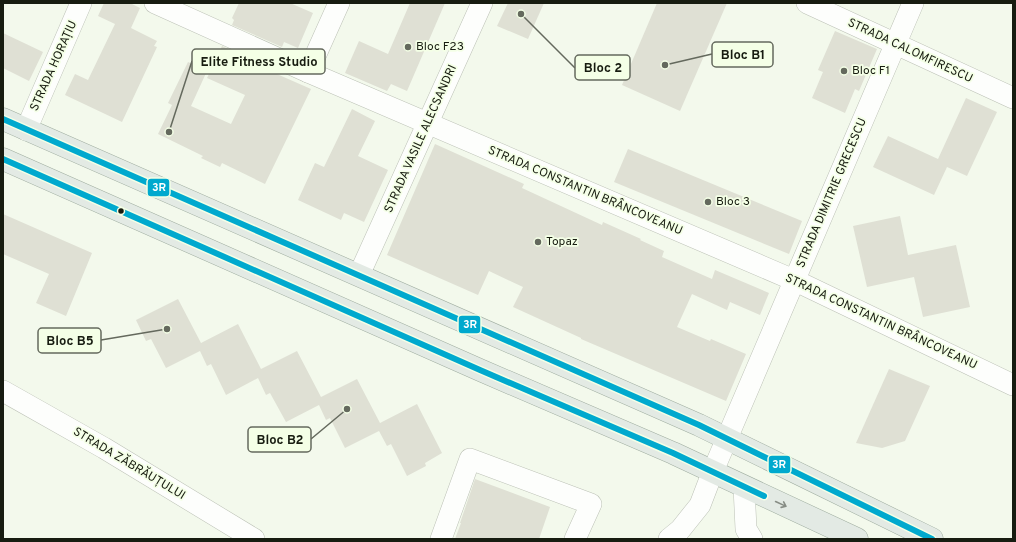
<svg xmlns="http://www.w3.org/2000/svg" width="1016" height="542" viewBox="0 0 1016 542" font-family="Overpass,sans-serif">
<rect width="100%" height="100%" fill="#f3f9ec"/>
<!-- building -->
<g fill="#dfe0d4">
<path d="M104 3H130L140 8 131 28 157 41 154 46 157 47 122 122 65 95 75 74 88 80 115 24 98 16Z"/>
<path d="M239 3H290L313 13 298 48 284 42 282 47 232 25 234 20 232 18Z"/>
<path d="M410 3H445L407 91 391 84 387 91 345 73 359 41 388 54Z"/>
<path d="M508 3H544L528 39 497 26Z"/>
<path d="M657 3H727L680 111 622 85Z"/>
<path d="M835 31 877 49 859 91 855 89 845 113 812 98 823 72 818 70Z"/>
<path d="M3 33 43 52 29 81 3 68Z"/>
<path d="M222 46 272 69 270 71 311 89 265 184 222 163 220 167 201 158 203 156 158 134 172 105 168 103 188 62 207 71 191 106 231 124 245 95 207 78Z"/>
<path d="M966 98 997 112 967 176 947 167 934 195 873 167 888 136 938 159Z"/>
<path d="M352 109 375 121 358 156 388 170 364 222 344 213 341 220 298 200 315 163 324 167Z"/>
<path d="M435 144 524 184 522 188 602 225 603 222 641 239 640 240 664 251 662 257 712 279 715 270 769 293 760 315 730 302 727 310 692 294 677 327 710 341 711 339 746 354 726 401 581 339V338L513 307 523 287 489 271 478 295 387 255Z"/>
<path d="M628 149 802 221 789 254 614 182Z"/>
<path d="M3 214 92 253 66 316 36 303 49 274 3 254Z"/>
<path d="M900 216 908 255 956 245 970 307 923 317 914 277 867 287 853 226Z"/>
<path d="M178 299 201 343 238 324 261 369 297 351 321 397 357 379 380 423 417 404 442 453 425 463 426 466 407 476 391 444 387 446 379 431 345 448 330 418 326 420 319 405 286 422 270 393 266 395 258 378 226 395 211 364 207 366 200 351 166 368 151 339 146 341 136 320Z"/>
<path d="M889 369 930 386 905 441 882 448 856 443Z"/>
<path d="M475 479 550 507 539 539H455L461 523H460Z"/>
</g>
<g fill="none" stroke-linecap="round" stroke-linejoin="round">
<!-- minor casing -->
<g stroke="#bcc1b6" stroke-width="22">
<g id="minor">
<path d="M155 3 308 72 796 281 1013 385"/>
<path d="M807 3 1013 98"/>
<path d="M308 72 339 3"/>
<path d="M26 130 81 3"/>
<path d="M359 275 482 3"/>
<path d="M3 391 104 448 254 539"/>
<path d="M744 487 746 529 752 539"/>
<path d="M441 539 470 459 591 504 575 539"/>
<path d="M669 539 680 530 700 505 713 471 913 3"/>
</g>
</g>
<!-- major casing -->
<g stroke="#9fada0" stroke-width="23">
<g id="major">
<path d="M3 119 699 425 932 539"/>
<path d="M3 159 480 370 673 453 857 539"/>
</g>
</g>
<!-- minor -->
<use href="#minor" stroke="#fdfefc" stroke-width="21"/>
<!-- major -->
<use href="#major" stroke="#e3eae4" stroke-width="22"/>
<!-- bus-1 casing -->
<g stroke="#f4ffe6" stroke-width="9">
<g id="bus-1">
<path d="M3 119 699 425 932 539"/>
<path d="M3 159 480 370 673 453 764 496"/>
</g>
</g>
<!-- bus-1 -->
<use href="#bus-1" stroke="#00a9ce" stroke-width="6"/>
</g>
<!-- one-way arrows -->
<defs><path id="oneway-shaft" d="M-6 0H5M1.5-3L5.5 0L1.5 3" fill="none" stroke-width="1.6" stroke-linecap="round" stroke-linejoin="round"/></defs>
<use stroke="#878d85" href="#oneway-shaft" transform="translate(781 504) rotate(25)"/>
<!-- markers -->
<g fill="#64695d" stroke="#f4ffe6" stroke-width="1.5">
<circle cx="408" cy="47" r="4"/>
<circle cx="844" cy="71" r="4"/>
<circle cx="708" cy="202" r="4"/>
<circle cx="538" cy="242" r="4"/>
</g>
<circle fill="#171c10" stroke="#f4ffe6" stroke-width="1.5" cx="121" cy="211" r="3.5"/>
<g text-anchor="middle" dominant-baseline="central" stroke-width="3.5" stroke-linejoin="round" paint-order="stroke">
<!-- poi labels -->
<g font-size="12" fill="#171c10" stroke="#f4ffe6" text-anchor="start">
<text x="416" y="47">Bloc F23</text>
<text x="852" y="71">Bloc F1</text>
<text x="716" y="202">Bloc 3</text>
<text x="546" y="242">Topaz</text>
</g>
<!-- street labels -->
<g font-size="12" fill="#171c10" stroke="#f4ffe6">
<text transform="translate(910 51) rotate(25)">STRADA CALOMFIRESCU</text>
<text transform="translate(54 66) rotate(-66)">STRADA HORAȚIU</text>
<text transform="translate(421 139) rotate(-66)">STRADA VASILE ALECSANDRI</text>
<text transform="translate(585 191) rotate(23)">STRADA CONSTANTIN BRÂNCOVEANU</text>
<text transform="translate(832 193) rotate(-67)">STRADA DIMITRIE GRECESCU</text>
<text transform="translate(881 322) rotate(25)">STRADA CONSTANTIN BRÂNCOVEANU</text>
<text transform="translate(129 464) rotate(31)">STRADA ZĂBRĂUȚULUI</text>
</g>
</g>
<!-- callouts -->
<path fill="none" stroke="#64695d" stroke-width="1.5" d="M665 65L712 54M169 132L192 61M521 14L575 68M167 329L101 340M347 409L311 439"/>
<g fill="#64695d" stroke="#f4ffe6" stroke-width="1.5">
<circle cx="665" cy="65" r="4"/>
<circle cx="169" cy="132" r="4"/>
<circle cx="521" cy="14" r="4"/>
<circle cx="167" cy="329" r="4"/>
<circle cx="347" cy="409" r="4"/>
</g>
<g fill="#f4ffe6" stroke="#64695d" stroke-width="1.5">
<rect x="712" y="42" width="61" height="25" rx="4"/>
<rect x="192" y="49" width="133" height="25" rx="4"/>
<rect x="575" y="55" width="55" height="25" rx="4"/>
<rect x="38" y="328" width="63" height="25" rx="4"/>
<rect x="248" y="427" width="63" height="25" rx="4"/>
</g>
<g font-size="13" text-anchor="middle" font-weight="bold" fill="#171c10">
<text x="743" y="59">Bloc B1</text>
<text x="259" y="66">Elite Fitness Studio</text>
<text x="603" y="72">Bloc 2</text>
<text x="70" y="345">Bloc B5</text>
<text x="280" y="444">Bloc B2</text>
</g>
<g stroke="#f4ffe6" stroke-width="1.5">
<rect x="147" y="178" width="23" height="19" rx="4" fill="#00a9ce"/>
<rect x="458" y="315" width="23" height="19" rx="4" fill="#00a9ce"/>
<rect x="768" y="455" width="23" height="19" rx="4" fill="#00a9ce"/>
</g>
<g font-size="11" text-anchor="middle" font-weight="bold" fill="#fff">
<text x="159" y="191">3R</text>
<text x="470" y="328">3R</text>
<text x="779" y="468">3R</text>
</g>
<!-- border -->
<rect width="1016" height="542" fill="none" stroke="#171c10" stroke-width="8"/>
</svg>
